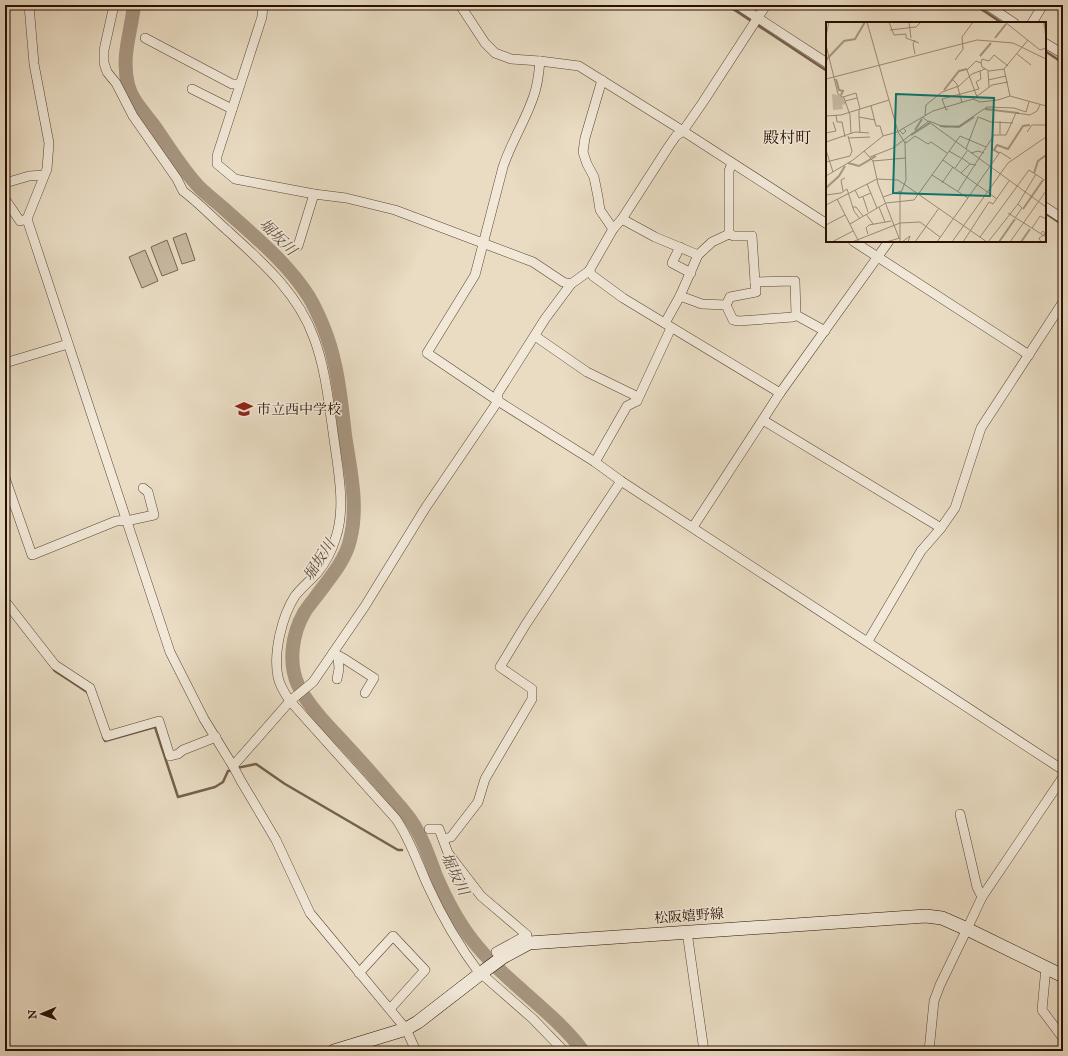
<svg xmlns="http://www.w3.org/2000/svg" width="1068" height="1056" viewBox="0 0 1068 1056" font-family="'IM FELL Great Primer','Noto Serif JP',serif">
<rect width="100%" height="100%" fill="#e9dcc3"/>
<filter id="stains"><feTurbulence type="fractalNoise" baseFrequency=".005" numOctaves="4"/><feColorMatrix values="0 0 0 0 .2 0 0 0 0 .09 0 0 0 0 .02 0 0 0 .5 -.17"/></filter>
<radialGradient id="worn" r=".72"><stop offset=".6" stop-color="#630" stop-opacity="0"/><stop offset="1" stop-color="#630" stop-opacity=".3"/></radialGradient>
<!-- green -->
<g fill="#c8b9a2" stroke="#786452">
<path d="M186 233 195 260 182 264 173 238Z"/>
<path d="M167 240 178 270 162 276 151 247Z"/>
<path d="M145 250 158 281 142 288 129 257Z"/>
</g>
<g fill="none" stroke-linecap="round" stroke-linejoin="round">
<!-- stream -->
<g stroke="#74604e" stroke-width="2.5">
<path d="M727 5 827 71"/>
<path d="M975 5 1002 23"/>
<path d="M1045 51 1063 63"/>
<path d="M1045 213 1063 225"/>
<path d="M53 668 55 671 87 692 88 694"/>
<path d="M103 737 105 741 155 727 178 797 215 787 223 782 228 771 233 770"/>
<path d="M237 768 256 764 285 784 398 850H402"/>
</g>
<!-- river -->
<path stroke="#a79681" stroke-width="14" d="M134 5C131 33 121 56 128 85 132 101 145 113 155 127 169 147 182 169 199 187 206 194 215 201 222 207 253 235 287 262 309 297 319 314 330 341 334 361 340 385 342 410 345 435 350 469 359 506 350 540 345 562 328 580 315 598 311 603 307 608 304 613 292 634 288 663 298 685 308 706 329 727 345 744 359 759 373 775 386 790 394 800 403 809 410 819 422 836 429 857 436 876 446 899 457 921 473 941 505 982 551 1009 583 1051"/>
<!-- minor casing -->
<g stroke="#584232" stroke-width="10">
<g id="minor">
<path d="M29 5 34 64 49 143 47 169 27 219 170 652 204 719 233 766 241 781 276 840 310 913 406 1029 416 1051"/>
<path d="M114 5 104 50V63L107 72 116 83 133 116 177 179 183 191C199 203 213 218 228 231 262 262 298 293 314 338 326 370 329 405 334 439 338 470 346 506 336 537 332 550 326 562 318 572 311 580 302 587 295 596 282 616 273 653 278 677 280 686 285 694 290 701L396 819C410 839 418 864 428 886 442 917 459 946 480 974L484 976 533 1019 564 1051"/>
<path d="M263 5 262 17 217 156V164L235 179 314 194 346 198 395 210 533 262 563 282 571 284"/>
<path d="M460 5 485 43 495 53 511 59 540 61 579 66 683 131 827 224"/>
<path d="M738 5 827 63"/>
<path d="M987 5 1014 23"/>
<path d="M1032 23 1043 5"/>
<path d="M145 38 232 84H240"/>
<path d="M1045 43 1063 54"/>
<path d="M540 61C539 72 538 84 534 95 526 120 511 142 503 167L475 275 427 353 498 401 595 462 621 481 1063 770"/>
<path d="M602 80 585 138 583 152 587 164 594 177 598 197 600 210 613 229"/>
<path d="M192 89 232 109"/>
<path d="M5 183 29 176 44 175"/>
<path d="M5 199 20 221 27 219"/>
<path d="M1045 207 1063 219"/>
<path d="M622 219 655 237 698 255"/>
<path d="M729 234 734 236H752L755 282 795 281 796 315 825 331"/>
<path d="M853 241 1029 355"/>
<path d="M298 246 314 194"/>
<path d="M680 247 672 263 691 273"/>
<path d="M589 271 593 276 623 298 780 393"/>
<path d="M680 296 702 304 726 305 733 320 739 321 793 317 796 315"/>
<path d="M726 305 730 297 756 292 755 282"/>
<path d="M665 323 680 296 698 255 712 242 729 234V171L732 163"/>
<path d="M535 336 587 372 634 395 637 401"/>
<path d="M5 363 68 344"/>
<path d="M763 420 941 528"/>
<path d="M595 462 627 406 637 401 671 328"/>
<path d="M5 478 32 555 116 521 131 520 154 515 148 492 143 488"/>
<path d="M693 527 780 393 889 241"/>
<path d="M5 601 55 665 90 688 107 736 159 721 170 756 178 754 183 750 216 737"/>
<path d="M868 641 921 551 941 528 955 508 981 428 1063 302"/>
<path d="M333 653 343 658 374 678 365 693"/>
<path d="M337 679 339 669 338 656"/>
<path d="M233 766 290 701 313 682 365 606 426 507 498 401V393L545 319 571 284 589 271 613 229 622 219 669 146 676 136 683 131 703 102 766 5"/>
<path d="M960 814 977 887 982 897"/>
<path d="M429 829H439L448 853 481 896 527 935 496 952 503 957"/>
<path d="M443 839 451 837 478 802 485 779 532 699V689L500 667 526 624 621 481"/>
<path d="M687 932 704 1051"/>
<path d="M1046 967 1042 1010 1063 1038"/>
<path d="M359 973 393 936 425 970 390 1009"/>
<path d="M929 1051 934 1001 940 985 967 929 982 897 1063 777"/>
</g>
</g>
<!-- secondary casing -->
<g stroke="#280f02" stroke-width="14">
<path id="secondary" d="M334 1051 406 1029 418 1022 480 974 503 957 529 943 926 916 942 918 967 929 1063 976"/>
</g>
<!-- minor -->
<use href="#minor" stroke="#f1e8d8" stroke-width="9"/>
<!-- secondary -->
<use href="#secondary" stroke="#f1e8d8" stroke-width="13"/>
</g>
<!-- icons -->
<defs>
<g id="school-bare" transform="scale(1.38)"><path d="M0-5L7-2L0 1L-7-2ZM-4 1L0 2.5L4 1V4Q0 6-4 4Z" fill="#8f2418" stroke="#f1e8d8" stroke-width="2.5" paint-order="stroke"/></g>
</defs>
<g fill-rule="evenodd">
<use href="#school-bare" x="244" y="409"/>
</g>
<g text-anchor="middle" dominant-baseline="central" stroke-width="3" stroke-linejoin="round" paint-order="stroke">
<!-- poi labels -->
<g font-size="14" fill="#280f02" stroke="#f1e8d8" text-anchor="start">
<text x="257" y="409">市立西中学校</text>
</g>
<!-- street labels -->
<g font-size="14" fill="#280f02" stroke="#f1e8d8">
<text transform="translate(689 916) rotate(-4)">松阪嬉野線</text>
</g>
<!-- water labels -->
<g font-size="15" font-style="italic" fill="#614c3b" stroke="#f1e8d8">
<text transform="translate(278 237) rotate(45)">堀坂川</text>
<text transform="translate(319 560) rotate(-58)">堀坂川</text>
<text transform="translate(455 874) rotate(64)">堀坂川</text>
</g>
<!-- quarter labels -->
<g font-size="16" fill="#280f02" stroke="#f1e8d8">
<text x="787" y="137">殿村町</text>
</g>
</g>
<!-- overview -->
<g transform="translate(826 22)">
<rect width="220" height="220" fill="#e9dcc3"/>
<path d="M6 72 16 74 20 82 16 83 17 87 7 88Z" fill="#c8b9a2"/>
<path fill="none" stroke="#a79681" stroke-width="2" d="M218 0 220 12M169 16 180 2M154 34 165 21M0 38 18 19 29 17 39 0M10 57 13 68 17 69 15 73M118 68 133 49 141 47M159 87 193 91M114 104 133 105 148 95M89 108 96 97M85 113 104 101M173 131 168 128 171 123 182 127 197 104 204 103M22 141 33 144 50 134M208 151 212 139 220 133M0 166 13 154 19 144M197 187 217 158M173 220 189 197M195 220 204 207"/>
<path fill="none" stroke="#9c8a76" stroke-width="1" d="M41 0 72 110 79 121 80 158 74 173V220M63 0 68 13 80 12V16L93 21M83 0 85 16M179 0 214 28 220 26M64 8 90 5 95 0M0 14 3 0M89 18 87 22 89 32M0 23 12 72 18 76 24 93 25 112M191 32 205 43M129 38 137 27 136 15 147 0M155 41 156 45 163 49 178 47 202 18M155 41 156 37 163 39 168 33 182 44M178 47 184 74M162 49 163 65M0 57 151 18 187 21 220 37M126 57 131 62 136 81M162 58 180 54M17 75 30 71 34 87M151 75 141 48 150 39 155 41M147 77 154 80 172 78 184 74 220 84M19 79 31 76M45 84 50 104H54L57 114M33 87V95L49 98M122 87 120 88 116 77 153 67 150 60 155 57 154 49M10 93 11 100H16L19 115M99 93 100 83 116 70 133 64 146 52 159 47M0 94 15 93 63 78M33 95 34 110M96 95 220 185M73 108 77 112 80 109 77 106M201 110 206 103H220M0 111 10 109 7 100M174 112V99M89 114 102 122 105 120 121 131M22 116 44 115M79 119 80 121 89 114M0 120 29 110 43 111M140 127 152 95 165 100 187 101M0 128 7 150M38 129 47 139 52 162 73 216M123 129 135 136M145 131 152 129 158 131M44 135 67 126 103 99 118 105 133 104 161 85 188 86 200 90 203 80M136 136 144 142 150 143M117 138 171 177M47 139 80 136M0 140 24 134 26 129 22 114M129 146 141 129M135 151 144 142M106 153 142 176M0 154 27 138 57 114 71 110 107 89 147 77 166 63 182 60M116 161 127 145M41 162 51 186M29 168 33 176 45 171M17 169 15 158 19 156M132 169 168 113H180L190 91 204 93 211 89 214 83M0 173 15 171 21 167 28 189 34 197M37 175 42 190M57 175 75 169M11 177 33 220M0 183 51 157 72 158 161 220M27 185H30L37 194M53 185 59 200M182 191 220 215M40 192 47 202M189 196 196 186 192 182M74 201 94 200 114 215M24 202 60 181 88 178 134 114 160 125M0 203 19 193M138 203 182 141 220 115M206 206 214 194 220 197M42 212 40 206 43 203 65 199M214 212 217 209 219 212 213 216 215 220M154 215 203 148 220 159M6 220 27 209M26 220 74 201M60 220 74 216M76 220 84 214 82 220M89 220 113 186M111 220 174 130 185 137M126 220 138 203M137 220 163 180 167 182 183 159M162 220 192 182 210 152M184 220 220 169"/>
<path fill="#0f766e" fill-opacity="0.15" stroke="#0f766e" stroke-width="2" d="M70 72 168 76 164 174 67 171Z"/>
<rect width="220" height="220" fill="none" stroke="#280f02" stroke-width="2"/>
</g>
<!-- margin -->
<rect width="1068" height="1056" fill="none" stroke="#e9dcc3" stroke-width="20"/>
<rect x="6" y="6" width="1056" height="1044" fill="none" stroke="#280f02" stroke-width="2"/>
<rect x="10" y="10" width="1048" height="1036" fill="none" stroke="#280f02"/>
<!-- north arrow -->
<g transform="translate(42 1014) rotate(268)" stroke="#f1e8d8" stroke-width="3" paint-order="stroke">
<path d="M0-3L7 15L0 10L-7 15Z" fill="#280f02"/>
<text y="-6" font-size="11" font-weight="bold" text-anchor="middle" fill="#280f02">N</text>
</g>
<rect width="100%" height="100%" filter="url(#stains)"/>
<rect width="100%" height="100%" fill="url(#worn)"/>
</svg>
